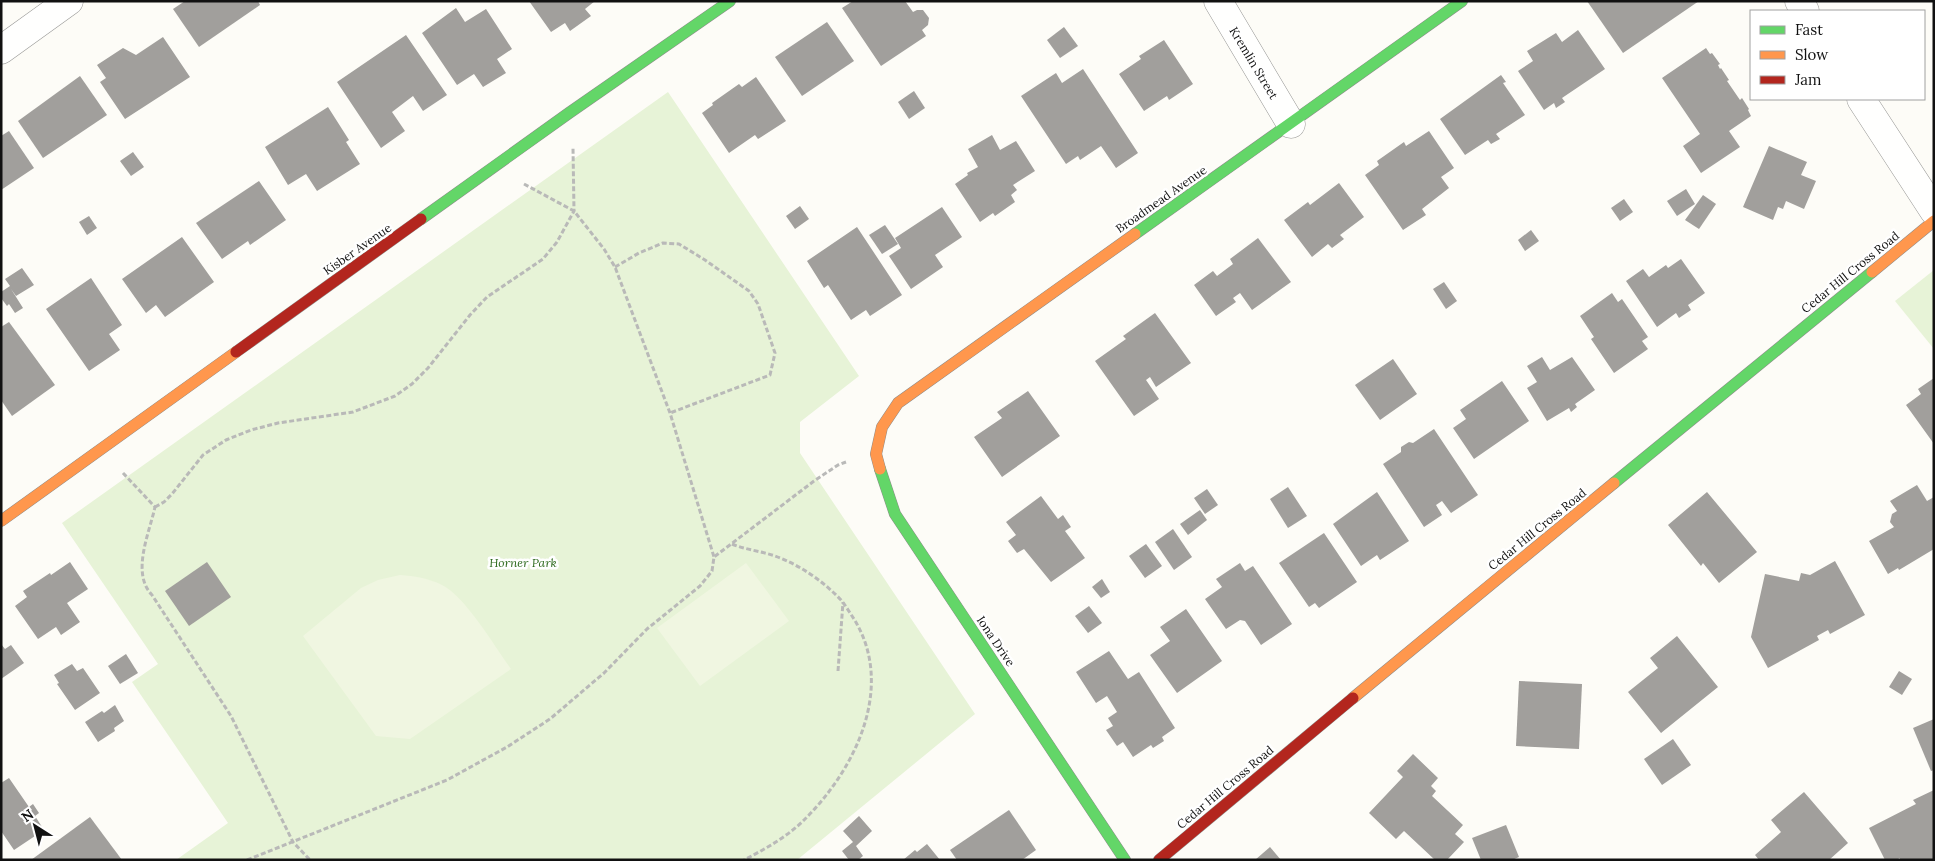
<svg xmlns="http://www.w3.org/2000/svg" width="1935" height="861" viewBox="0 0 1935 861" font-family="Lora,serif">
<rect width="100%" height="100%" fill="#fdfcf7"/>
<!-- green -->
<g fill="#e7f3d7">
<path d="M668 92 859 376 800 422V453L975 714 797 860H176L228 823 132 682 158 664 62 523Z"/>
<path d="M1934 270V349L1895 301Z"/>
</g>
<!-- pitch -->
<g fill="#f0f6e1">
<path d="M746 563 789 621 700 686 657 628Z"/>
<path d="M400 575C414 576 428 578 442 585 465 596 495 647 511 669L410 739 376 736 303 636 361 588 378 580Z"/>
</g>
<!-- building -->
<g fill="#a19f9c">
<path d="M185 1H258L260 5 199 47 173 9Z"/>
<path d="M529 1H595L585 9 591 16 570 31 565 23 551 32Z"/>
<path d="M853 1H905L913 12 917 10H923L929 18 928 25 922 30 926 36 881 66 842 8Z"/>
<path d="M1587 1H1699L1623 53Z"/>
<path d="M456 8 465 22 486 9 512 49 497 59 506 73 483 87 474 74 457 85 422 33Z"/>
<path d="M827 22 854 61 802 96 775 57Z"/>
<path d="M1064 27 1078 46 1060 58 1047 40Z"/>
<path d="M1578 30 1605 69 1562 98 1565 102 1556 108 1554 103 1544 110 1518 71 1533 61 1527 51 1556 33 1562 42Z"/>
<path d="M406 35 447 95 423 111 413 96 392 112 405 131 381 148 337 82Z"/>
<path d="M163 37 190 77 125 119 100 82 106 78 97 65 123 48 136 55Z"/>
<path d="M1164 40 1193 84 1169 100 1167 96 1144 111 1119 74 1141 59 1139 56Z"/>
<path d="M1706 48 1710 54 1712 53 1720 64 1718 65 1720 69 1721 68 1729 80 1727 81 1740 100 1742 98 1749 109 1748 110 1751 116 1729 131 1740 147 1701 173 1683 146 1700 134 1662 78Z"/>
<path d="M1083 69 1138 153 1116 168 1101 146 1080 160 1078 156 1066 164 1021 96 1056 73 1062 83Z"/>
<path d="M1501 75 1506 82 1503 83 1525 115 1496 134 1500 139 1491 144 1488 140 1465 155 1440 119Z"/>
<path d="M80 76 107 115 43 158 18 121Z"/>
<path d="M756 77 786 121 758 139 755 135 729 153 702 113 713 105 712 103 739 84 742 87Z"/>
<path d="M914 91 925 108 909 119 898 102Z"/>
<path d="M328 107 349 140 346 142 360 164 317 191 306 174 288 185 265 147Z"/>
<path d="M9 131 34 168 1 190V136Z"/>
<path d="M1429 131 1454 168 1441 177 1449 188 1422 209 1426 215 1403 230 1365 175 1379 165 1377 161 1404 142 1406 146Z"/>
<path d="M992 135 1000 150 1016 141 1035 171 1013 185 1017 190 1011 195 1015 202 995 216 993 213 980 222 955 184 968 175 967 173 978 167 968 149Z"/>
<path d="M1769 146 1807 162 1801 175 1816 181 1804 209 1786 201 1783 209 1778 207 1773 220 1743 207Z"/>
<path d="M133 152 144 167 131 176 120 161Z"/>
<path d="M259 181 286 220 250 245 248 241 222 259 196 223Z"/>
<path d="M1339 183 1364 217 1340 235 1344 239 1332 248 1328 244 1312 257 1284 220 1308 202 1310 205Z"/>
<path d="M1686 189 1695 204 1677 216 1667 201Z"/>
<path d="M1703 195 1716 204 1699 229 1685 220Z"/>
<path d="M1624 199 1633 212 1620 221 1611 208Z"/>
<path d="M800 206 809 219 795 229 786 216Z"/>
<path d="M942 207 962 237 935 255 943 267 911 289 889 256 901 248 895 238Z"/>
<path d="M89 216 97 228 87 235 79 222Z"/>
<path d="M885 225 898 244 882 254 869 235Z"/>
<path d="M857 227 902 295 870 316 866 310 851 320 828 285 824 288 807 261Z"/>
<path d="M1531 230 1539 241 1525 251 1518 240Z"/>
<path d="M182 237 214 282 165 317 156 305 146 313 122 279Z"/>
<path d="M1258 238 1291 282 1252 310 1240 293 1233 298 1236 302 1216 316 1194 285 1213 271 1217 276 1233 264 1230 259Z"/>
<path d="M1681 259 1705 293 1688 305 1691 310 1679 318 1676 313 1657 327 1626 281 1643 269 1649 277 1666 265 1668 268Z"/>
<path d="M22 268 34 285 16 296 11 289 23 308 15 313 9 304 7 306 1 298V292L10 286 5 279Z"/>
<path d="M91 278 122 325 109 334 120 350 89 371 46 309Z"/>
<path d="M1444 282 1457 301 1446 309 1433 289Z"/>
<path d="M1612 293 1618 302 1622 299 1648 337 1642 341 1648 349 1614 373 1591 339 1594 337 1580 316Z"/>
<path d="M1155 313 1191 363 1156 387 1150 377 1146 380 1159 399 1134 416 1095 361 1126 339 1123 336Z"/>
<path d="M9 322 55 385 12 416 1 400V327Z"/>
<path d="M1542 357 1550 370 1572 357 1595 390 1575 404 1577 407 1571 412 1569 408 1547 421 1527 388 1537 382 1527 366Z"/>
<path d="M1393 359 1417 394 1380 420 1355 385Z"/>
<path d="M1934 378V444L1906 405 1921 394 1918 389Z"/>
<path d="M1502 381 1529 421 1474 459 1453 428 1466 419 1460 410Z"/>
<path d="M1028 391 1060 436 1002 477 974 437 1002 418 997 412Z"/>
<path d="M1434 429 1478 495 1451 513 1442 501 1436 505 1442 515 1424 527 1383 464 1401 452V447L1409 442 1413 443Z"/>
<path d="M1917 485 1927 501 1934 497V549L1899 570 1898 568 1888 574 1869 541 1894 527 1890 522 1892 514 1897 511 1890 501Z"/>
<path d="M1288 487 1307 516 1288 528 1270 499Z"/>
<path d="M1207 489 1218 505 1205 514 1194 498Z"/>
<path d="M1377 492 1409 541 1380 560 1377 555 1361 566 1333 524Z"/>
<path d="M1707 492 1757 552 1719 583 1703 563 1701 566 1668 525Z"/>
<path d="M1041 496 1058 519 1063 515 1071 527 1065 531 1085 558 1051 582 1024 549 1017 553 1008 541 1016 535 1006 522Z"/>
<path d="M1200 510 1207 520 1188 535 1180 524Z"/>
<path d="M1173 529 1192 557 1174 570 1155 542Z"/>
<path d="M1324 533 1357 582 1319 608 1315 603 1309 607 1279 563Z"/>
<path d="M1146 544 1162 566 1145 578 1129 556Z"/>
<path d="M1835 561 1865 615 1830 634 1828 630 1817 636 1819 640 1768 668 1751 637 1765 574 1799 581 1801 573 1810 575Z"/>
<path d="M70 562 88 589 67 603 80 622 61 635 56 627 38 639 15 606 27 597 23 591 50 573 51 575Z"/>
<path d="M207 562 231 597 189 626 165 591Z"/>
<path d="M1240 563 1245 571 1253 566 1292 624 1261 645 1245 621 1240 620 1226 629 1205 599 1222 587 1216 579Z"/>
<path d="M1102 579 1110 592 1101 598 1092 587Z"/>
<path d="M1089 606 1102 623 1088 633 1075 616Z"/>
<path d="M1186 609 1222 661 1177 693 1150 655 1170 641 1160 627Z"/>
<path d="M1677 636 1718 687 1661 733 1628 692 1658 668 1650 658Z"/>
<path d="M1 644 5 649 11 645 24 663 1 679Z"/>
<path d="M1109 651 1128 679 1139 672 1175 728 1162 737 1164 741 1153 748 1151 745 1133 757 1123 742 1117 746 1106 730 1113 726 1108 718 1117 712 1107 696 1096 703 1076 672Z"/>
<path d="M126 654 138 673 120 684 108 666Z"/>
<path d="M72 664 77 671 83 668 100 693 75 710 57 684 59 683 54 675Z"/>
<path d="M1899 671 1912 679 1902 695 1889 687Z"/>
<path d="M1519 681 1582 684 1579 749 1516 746Z"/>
<path d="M115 705 124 721 114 728 115 731 98 742 85 722 102 711 104 713Z"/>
<path d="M1934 719V770L1931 771 1913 728Z"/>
<path d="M1673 739 1691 765 1662 785 1644 759Z"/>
<path d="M1413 754 1438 778 1431 786 1436 791 1432 796 1463 825 1455 834 1464 842 1447 860H1435L1404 831 1396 839 1369 813 1403 777 1397 771Z"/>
<path d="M9 778 29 807 33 804 39 813 35 816 44 830 14 850 1 831V783Z"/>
<path d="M1934 790V860H1900V858L1896 860H1885L1869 828 1916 804 1913 800Z"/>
<path d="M1804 792 1848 843 1829 860H1759L1755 855 1781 832 1771 820Z"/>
<path d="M1009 810 1036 850 1022 860H957L950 850Z"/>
<path d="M859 816 872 831 856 846 863 856 858 860H849L842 851 853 842 843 831Z"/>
<path d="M90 817 122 860H31Z"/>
<path d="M1506 825 1519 857 1512 860H1481L1472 838Z"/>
<path d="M927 844 940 860H903L915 850 917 852Z"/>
<path d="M1270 847 1281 860H1255Z"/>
</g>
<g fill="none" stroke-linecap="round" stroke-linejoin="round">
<!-- street casing -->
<g stroke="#979795" stroke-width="29">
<g id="street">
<path d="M1218 1 1291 124"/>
<path d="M1799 1 1805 11"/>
<path d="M1 50 69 1"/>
<path d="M1861 99 1934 211"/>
</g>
</g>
<!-- fast casing -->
<g stroke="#8e8d8b" stroke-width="12">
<g id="fast">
<path d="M421 219 569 113 730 1"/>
<path d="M1135 234 1462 1"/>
<path d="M880 469 895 514 1125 860"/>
<path d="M1614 483 1872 272"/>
</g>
</g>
<!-- slow casing -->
<g stroke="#8e8d8b" stroke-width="12">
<g id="slow">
<path d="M1872 272 1934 221"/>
<path d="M880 469 876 454 882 427 898 403 1135 234"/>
<path d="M1 521 236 352"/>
<path d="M1353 698 1614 483"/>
</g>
</g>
<!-- jam casing -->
<g stroke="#8e8d8b" stroke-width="12">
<g id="jam">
<path d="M236 352 421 219"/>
<path d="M1159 860 1353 698"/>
</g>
</g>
<!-- path -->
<g stroke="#b9b9b8" stroke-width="3" stroke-dasharray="5 2.5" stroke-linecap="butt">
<path d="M524 184 574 211 604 249 615 267 670 413 714 557"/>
<path d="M615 267 639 253 663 243 679 244 705 260 749 291 758 304 775 353 770 375 670 413"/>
<path d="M123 473 155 507C149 534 131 573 152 595L231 716 293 842 310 860"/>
<path d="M155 507 164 502 172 494 203 455 226 440 251 430 278 423 353 412 395 396 412 384 428 368 470 315 487 297 543 259 557 242 574 211 573 148"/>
<path d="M732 544C746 550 761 551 775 556 800 565 823 581 841 600 846 606 850 613 854 619 896 687 855 770 804 820 787 837 765 849 744 860"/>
<path d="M838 671 843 602"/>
<path d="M247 860 447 780 507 747 550 719 604 673 647 629 700 586 712 571 714 557 814 481 838 465 846 462"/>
</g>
<!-- street -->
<use href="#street" stroke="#fffffe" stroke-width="28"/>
<!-- fast -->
<use href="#fast" stroke="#63d668" stroke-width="11"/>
<!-- slow -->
<use href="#slow" stroke="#ff974d" stroke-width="11"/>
<!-- jam -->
<use href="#jam" stroke="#b3261e" stroke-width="11"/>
</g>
<g text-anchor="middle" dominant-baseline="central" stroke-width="5" stroke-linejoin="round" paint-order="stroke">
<!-- street labels -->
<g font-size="12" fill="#111" stroke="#fff">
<text transform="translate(1254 63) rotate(59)">Kremlin Street</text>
<text transform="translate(1161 199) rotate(-35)">Broadmead Avenue</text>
<text transform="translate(357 249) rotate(-35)">Kisber Avenue</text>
<text transform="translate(1850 272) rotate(-39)">Cedar Hill Cross Road</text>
<text transform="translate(1537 529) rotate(-39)">Cedar Hill Cross Road</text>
<text transform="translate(996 641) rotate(56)">Iona Drive</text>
<text transform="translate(1225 787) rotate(-40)">Cedar Hill Cross Road</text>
</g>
<!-- park labels -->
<g font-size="12" font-style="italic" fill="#2f6b1f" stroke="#fff">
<text x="523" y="562">Horner Park</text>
</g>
</g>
<!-- border -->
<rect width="1935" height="861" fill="none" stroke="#111111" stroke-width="5"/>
<!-- legend -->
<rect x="1750" y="10" width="175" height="90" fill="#ffffff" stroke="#a0a0a0"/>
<rect x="1760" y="26" width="25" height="8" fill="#63d668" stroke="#a0a0a0"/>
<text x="1795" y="35" font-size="15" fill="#111111">Fast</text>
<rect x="1760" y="51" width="25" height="8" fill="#ff974d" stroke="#a0a0a0"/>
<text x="1795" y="60" font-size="15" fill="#111111">Slow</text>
<rect x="1760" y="76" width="25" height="8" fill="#b3261e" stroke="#a0a0a0"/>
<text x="1795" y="85" font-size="15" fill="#111111">Jam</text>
<!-- north arrow -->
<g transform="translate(35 826) rotate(324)" stroke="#ffffff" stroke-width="4" paint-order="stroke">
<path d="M0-4L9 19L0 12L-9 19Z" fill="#111111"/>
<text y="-8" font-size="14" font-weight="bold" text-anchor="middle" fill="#111111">N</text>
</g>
</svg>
